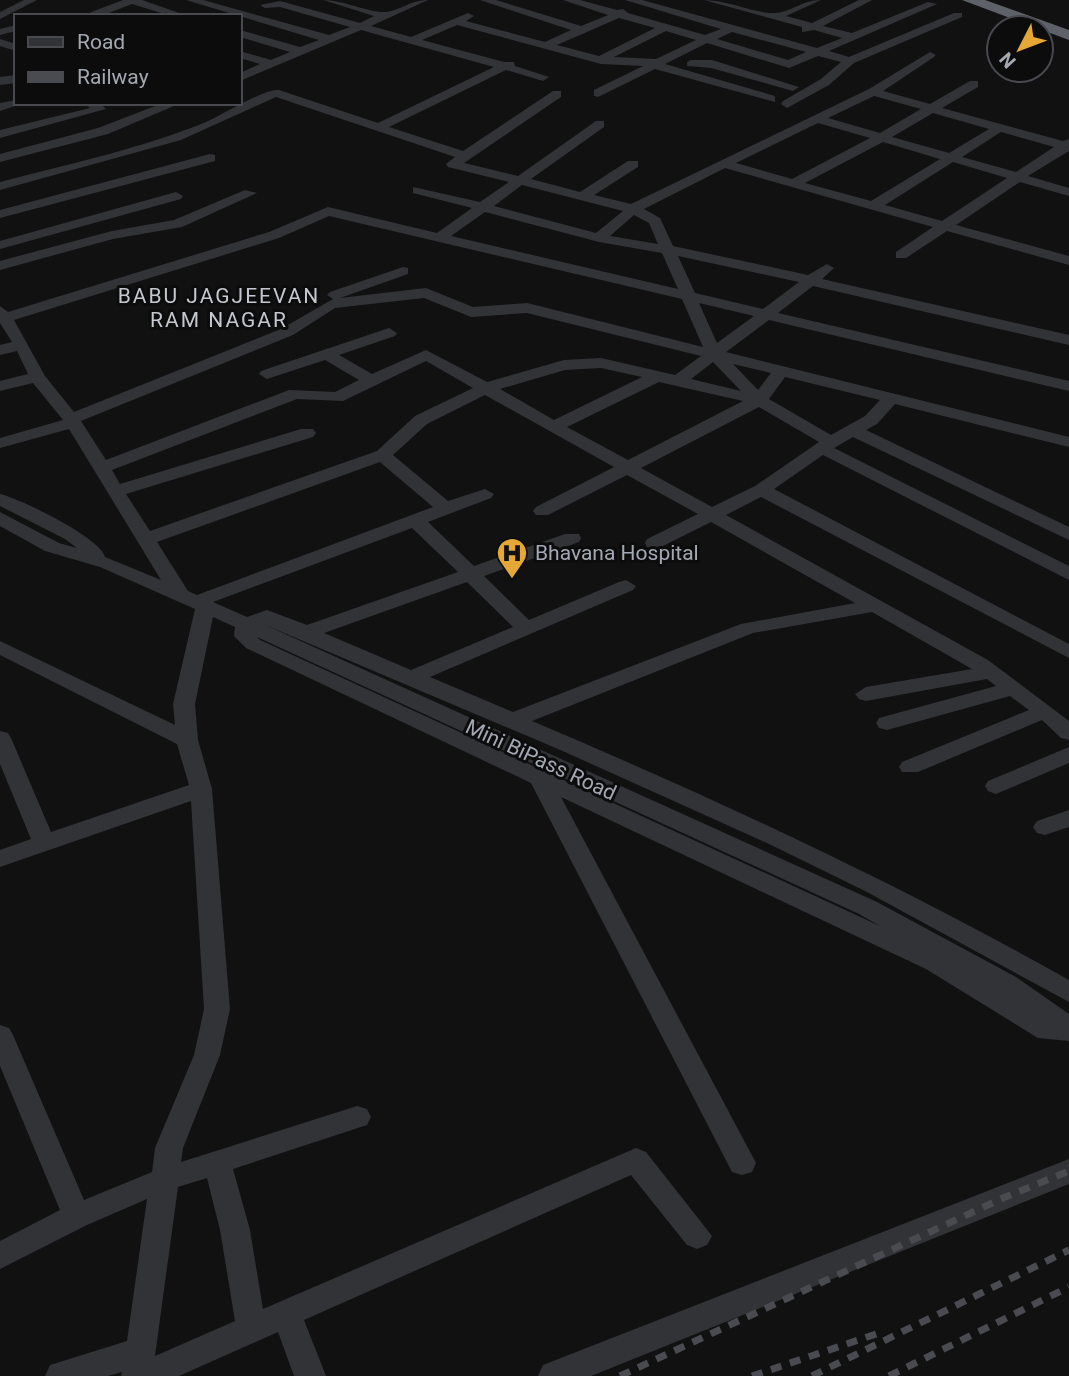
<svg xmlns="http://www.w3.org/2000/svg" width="1069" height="1376" viewBox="0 0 1069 1376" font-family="Roboto,sans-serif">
<rect width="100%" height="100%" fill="#111112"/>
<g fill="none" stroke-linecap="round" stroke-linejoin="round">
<!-- minor -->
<g fill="#323337" fill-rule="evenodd">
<path d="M24 0H37L0 19V12Z"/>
<path d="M123 0H142L188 16H171L132 4 101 16H81Z"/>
<path d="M186 0H203L329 35 350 27 280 7 265 8 260 5 280 1 360 23 374 16 323 0C343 0 370 13 385 12 400 11 410 0 428 0L371 26 411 37 468 13 474 16 466 21 545 42 571 30 480 0H496L581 26 608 15 563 0H580L617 10 623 9 628 13 705 35 721 29 625 0H642L817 48 842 38 814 30 802 32V27L704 0C727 0 757 14 774 13 790 13 802 0 821 0L786 16 812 23 859 0H872L823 26 852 33 928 2 937 4 829 51 849 57 954 13H962V17L854 63 829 85 787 108 781 104 783 101 821 79 841 62 818 56 789 68 707 43 665 64 775 96V102L655 69 598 97 594 96V90L643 66 601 64 457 25 422 40 504 62H514L515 66 549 77 543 81 506 70 389 127 463 151 553 91H561V97L464 163 518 176 596 121H604V127L531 179 580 192 628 161H638V167L594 195 631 204 869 89 930 52 936 55 934 57 883 91 930 104 970 81H978V87L942 108 1063 141 1069 139V151L1028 176 1069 188V196L1020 182 956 225 1069 256V265L947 231 906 258H896V252L933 227 725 168 644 209 660 218 673 246 808 275 827 264 834 268 822 279 1069 335V345L813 286 778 313 1069 381V391L769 320 726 352 1069 437V447L895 404 877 424 866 430 1069 527V540L853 437 834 448 1069 566V580L823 455 774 489 1069 644V658L761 497 726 515 988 660 1069 721V740L1061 738 1042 720 918 772H902L899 767 902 762 1029 710 1010 696 887 730 879 728 876 723 879 718 996 686 987 679 866 701 859 699 855 694 866 687 972 669 872 612 753 633 532 721C716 799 895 882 1069 980V1002L867 892 767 843 565 752 263 624 877 902 1016 977 1069 1014V1041L1038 1038 926 969 561 797 756 1163 752 1172 742 1175 732 1172 531 783 246 648 234 636 235 627 213 617 195 704 198 740 212 789 230 1009 220 1055 183 1148 181 1162 357 1106 367 1109 371 1117 367 1125 233 1169 250 1230 263 1309 636 1148 646 1152 712 1236 707 1245 697 1249 687 1245 631 1175 304 1320 326 1376H294L278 1332 179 1376H121L122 1372 108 1376H45L50 1365 127 1341 147 1199 87 1225 0 1269V1241L60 1210 0 1066V1025L9 1028 13 1035 84 1200 152 1172 155 1148 194 1055 204 1009 191 801 0 867V850L31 839 0 764V731L8 733 11 738 51 832 189 785 177 744 0 655V641L175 725 173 704 195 609 100 567 45 551 0 526V512L59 543 77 548 65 539 0 506V494C21 499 101 538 105 557L161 580 69 429 0 448V438L63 420 33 383 0 391V381L28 374 17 351 0 355V345L12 342 0 323V306L8 312 269 232 328 207 437 233 472 208 413 193V187L480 202 509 182 448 167 446 164 455 157 276 97 181 140 0 190V182C69 164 140 149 206 122 222 115 265 88 279 90L378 123 494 67 361 30 240 81V73L260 64 240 58V51L271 60 290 52 240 37V30L300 47 319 40ZM619 18 655 28 599 56 557 45ZM666 31 696 40 656 59 614 57ZM732 32 806 52 788 60 717 39ZM874 96 921 109 880 133 828 118ZM933 113 989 129 949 153 892 137ZM818 123 870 138 792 179 736 163ZM1001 132 1054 147 1016 172 962 157ZM883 142 940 159 871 201 805 183ZM953 162 1007 178 942 221 885 205ZM522 185 623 211 596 233 494 206ZM485 212 599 242 662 253 678 289 451 236ZM634 215 649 223 658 244 610 236ZM329 216 682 299 703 347 527 303 473 307 426 288 340 298 408 274V268L403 267 330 292 327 295 333 299 281 329 74 412 45 376 14 320 279 238ZM678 256 799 282 763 309 695 293ZM424 298 471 317 527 313 701 356 675 375 601 358 564 360 487 382 426 350 372 374 339 355 395 336 397 333 389 328 261 371 259 374 267 379 325 360 359 380 335 392 289 390 106 460 81 421 293 335 335 308ZM699 303 754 316 717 343ZM426 361 473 388 415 416 377 451 150 531 126 494 313 437 316 433 313 429H301L120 484 112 470 297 399 343 401ZM713 362 741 391 691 379ZM733 364 771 373 758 390ZM601 368 642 377 554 420 500 389 565 370ZM785 377 880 400 865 416 831 435 769 399ZM659 382 743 401 628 460 567 427ZM485 395 614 467 536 507 533 511 536 515H548L627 475 698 514 647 539 645 543 647 547H661L711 522 855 603 741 624 513 712 430 677 633 590 636 586 626 580 619 582 529 620 484 576 579 542 581 538 579 534H565L474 566 428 522 491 498 494 494 485 489 448 501 393 455 427 424ZM759 407 819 442 755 486 712 507 641 468ZM380 462 433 507 197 595 188 591 157 542ZM412 528 458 572 307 625 267 610 247 617 213 602ZM467 582 513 627 411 670 324 633ZM257 637 859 914 880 926 260 640ZM207 1178 220 1230 235 1321 155 1356 178 1187Z"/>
<path d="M16 25V31L0 35V29Z"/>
<path d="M0 39 16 44V51L0 46Z"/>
<path d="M691 60H712L799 87 793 91 711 68 687 66V62Z"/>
<path d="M16 75V83L0 85V77Z"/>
<path d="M16 100V103H24L0 111V103Z"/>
<path d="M85 103H100L106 109 0 138V130L90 108Z"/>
<path d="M163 103H181L108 134 0 162V154L98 128Z"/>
<path d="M210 154 215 155V161L0 218V210Z"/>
<path d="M245 190 257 193 182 227 113 239 0 270V261L112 231 174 220Z"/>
<path d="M176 192 183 196 181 199 0 249V241Z"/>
<path d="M1069 747V763L996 794 988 791 985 786 988 781Z"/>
<path d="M1069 810V827L1045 835 1037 833 1033 827 1037 821Z"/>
<path d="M1069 1159V1184L591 1376H538L543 1365Z"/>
</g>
<!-- highway -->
<path fill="#5e6167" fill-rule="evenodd" d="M962 0H985L1069 30V40Z"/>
<!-- rail -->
<g stroke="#494b50" stroke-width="7" stroke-dasharray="11 9" stroke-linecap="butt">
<path d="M620 1376 1003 1198 1069 1171"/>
<path d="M752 1376 882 1332"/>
<path d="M812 1376 1069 1250"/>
<path d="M889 1376 1069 1287"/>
</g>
</g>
<!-- icons -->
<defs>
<g id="hospital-pin" transform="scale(1.575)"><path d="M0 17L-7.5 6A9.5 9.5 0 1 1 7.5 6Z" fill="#e5a736" stroke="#0c0c0d"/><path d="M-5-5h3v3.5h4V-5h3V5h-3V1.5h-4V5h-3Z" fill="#111"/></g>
</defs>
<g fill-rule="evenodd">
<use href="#hospital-pin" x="512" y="553"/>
</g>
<g text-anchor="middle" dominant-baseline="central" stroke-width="6" stroke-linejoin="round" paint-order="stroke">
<!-- far-quarter labels -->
<g font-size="21" letter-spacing="2" fill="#c4c7ce" stroke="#0c0c0d">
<text x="219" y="296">BABU JAGJEEVAN<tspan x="219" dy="24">RAM NAGAR</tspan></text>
</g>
<!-- poi labels -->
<g font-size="21" fill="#a3a8b2" stroke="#0c0c0d" text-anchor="start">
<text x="535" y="553">Bhavana Hospital</text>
</g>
<!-- street labels -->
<g font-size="21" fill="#a3a8b2" stroke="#0c0c0d">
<text transform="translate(541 760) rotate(25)">Mini BiPass Road</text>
</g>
</g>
<!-- legend -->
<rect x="14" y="14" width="228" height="91" fill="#0c0c0d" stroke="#484a4f" stroke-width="2"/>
<rect x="28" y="37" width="35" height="10" fill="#323337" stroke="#484a4f" stroke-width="2"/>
<text x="77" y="49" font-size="21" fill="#a3a8b2">Road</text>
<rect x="28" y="72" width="35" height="10" fill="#494b50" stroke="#484a4f" stroke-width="2"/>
<text x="77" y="84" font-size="21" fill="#a3a8b2">Railway</text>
<!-- north arrow -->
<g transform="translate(1020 49) rotate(228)"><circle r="33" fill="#0c0c0d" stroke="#484a4f" stroke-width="2"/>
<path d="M0-5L12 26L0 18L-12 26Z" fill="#e5a736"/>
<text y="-10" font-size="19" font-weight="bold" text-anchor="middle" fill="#a3a8b2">N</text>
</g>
</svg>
